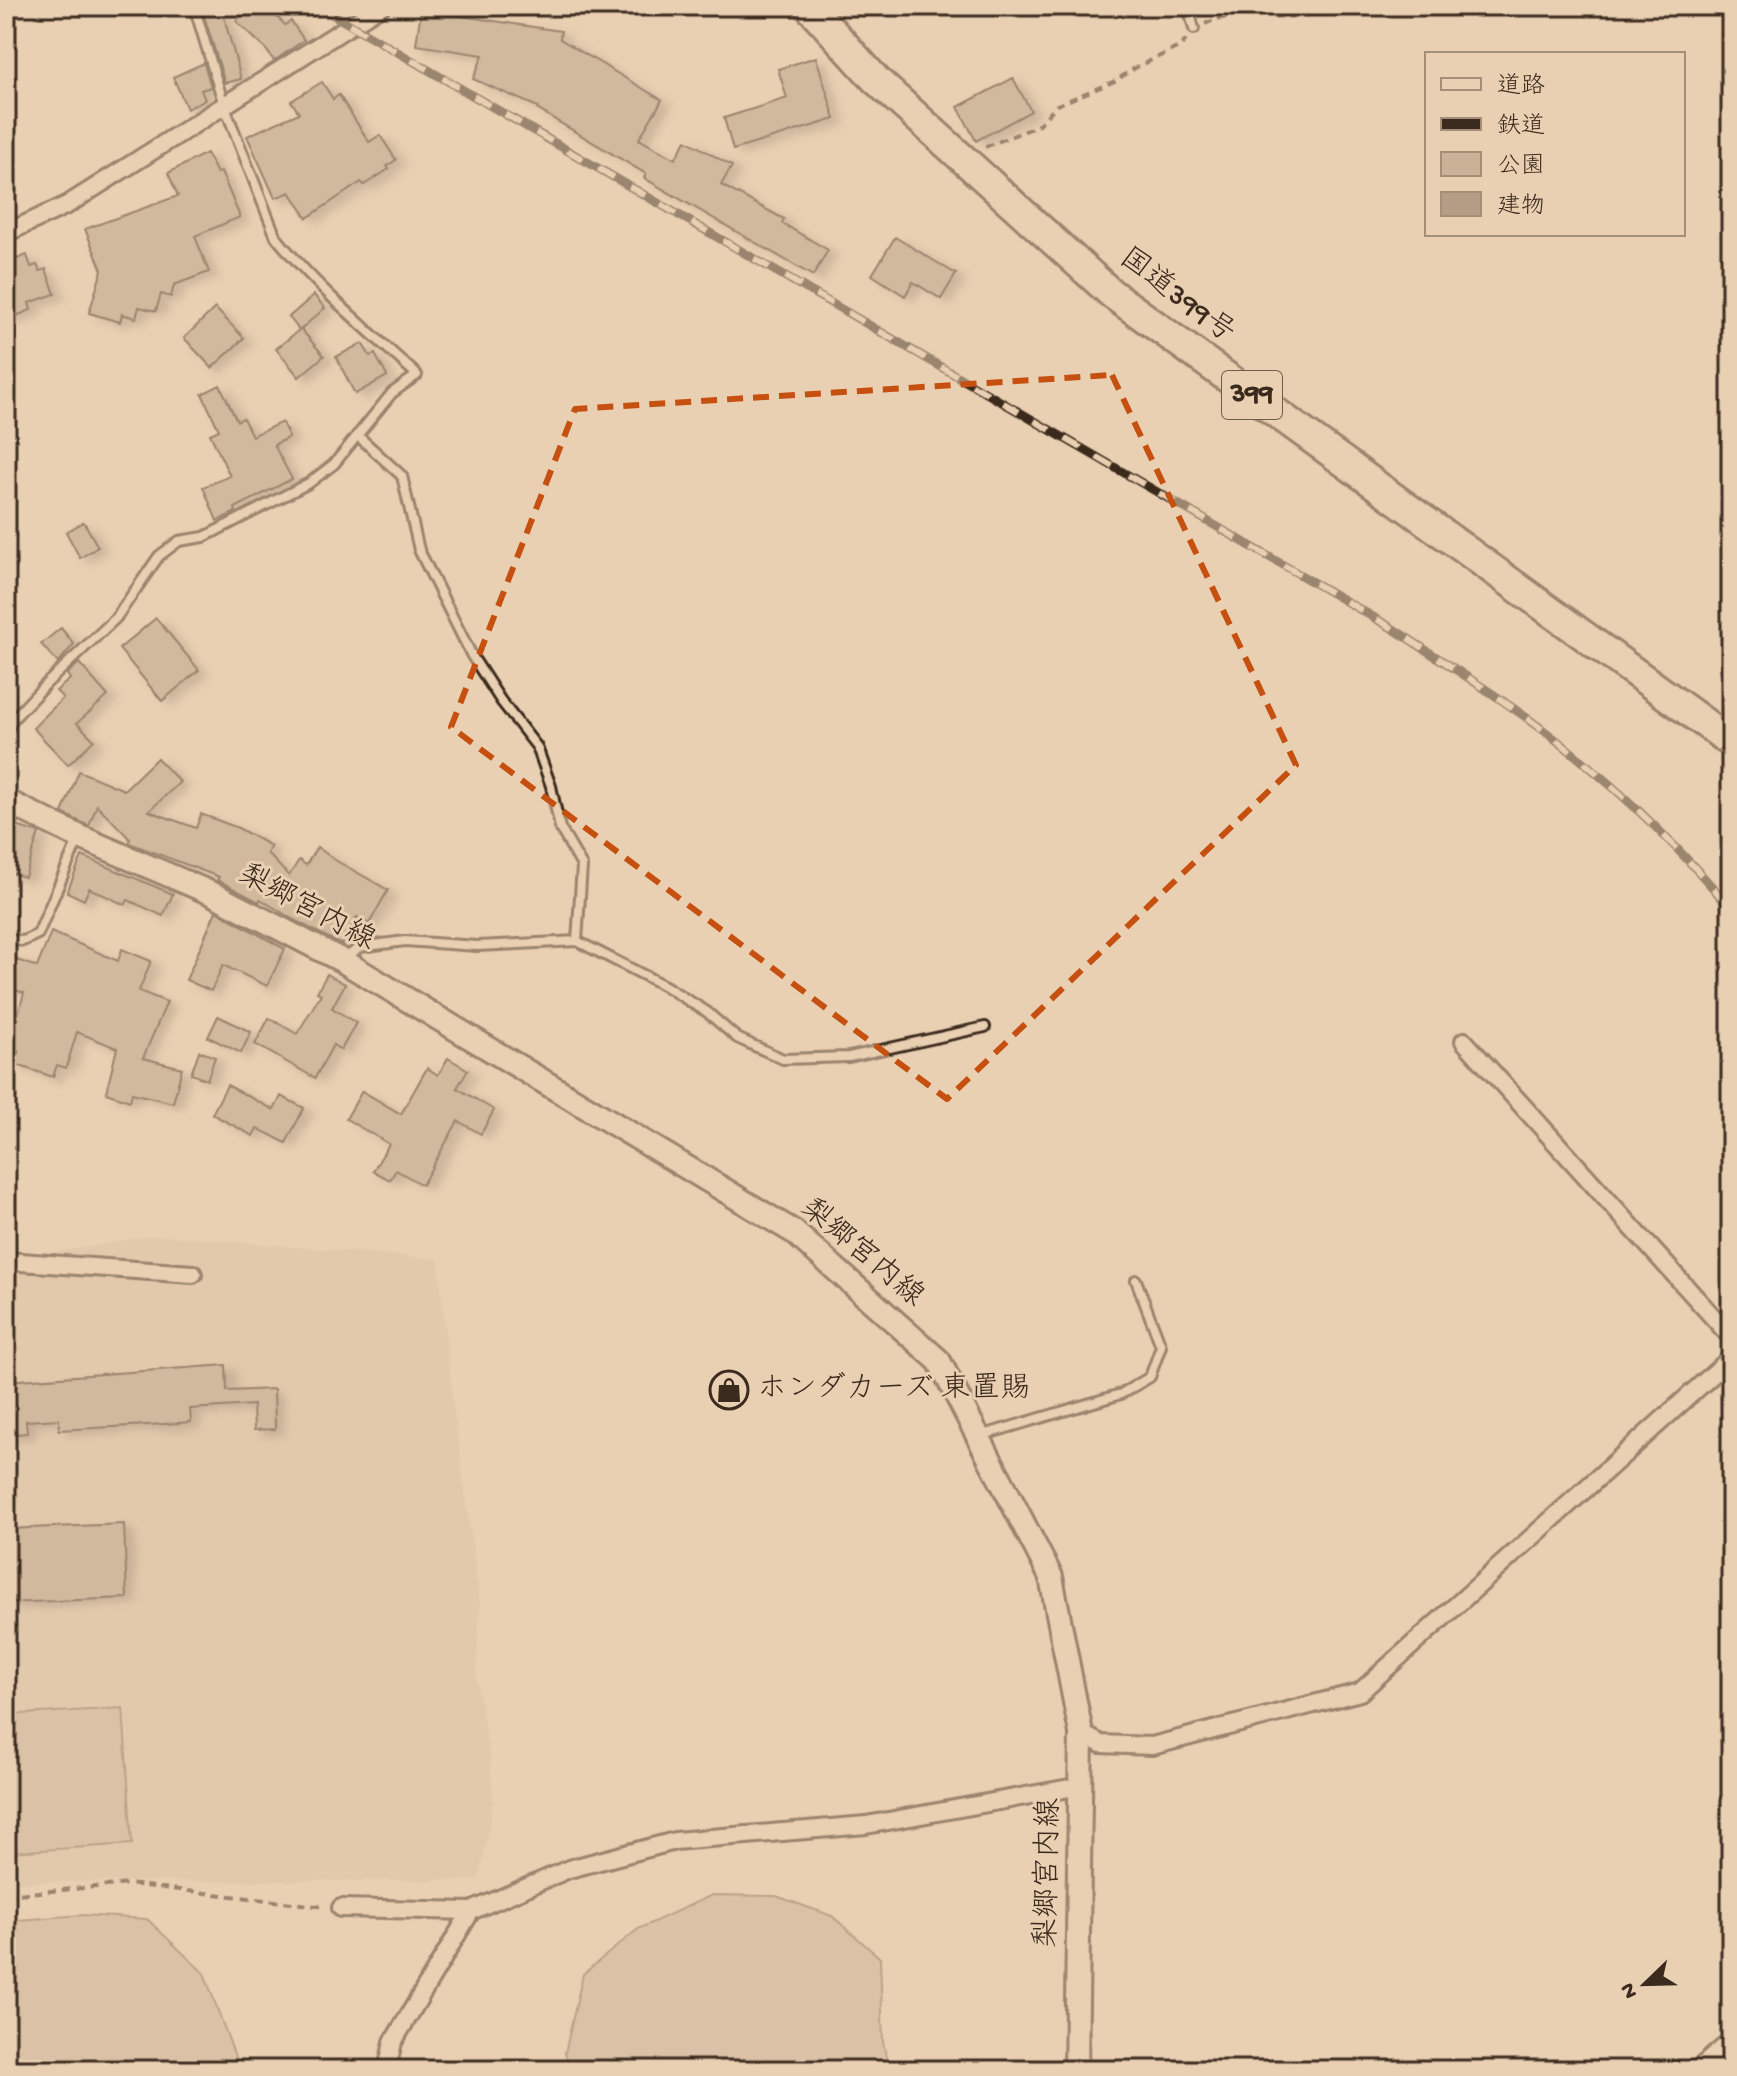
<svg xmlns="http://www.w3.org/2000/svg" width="1737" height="2076" viewBox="0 0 1737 2076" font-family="'Gochi Hand','Klee One',sans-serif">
<defs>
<filter id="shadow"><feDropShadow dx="9" dy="5" stdDeviation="4" flood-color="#0004"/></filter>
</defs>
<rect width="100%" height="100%" fill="#ead0b2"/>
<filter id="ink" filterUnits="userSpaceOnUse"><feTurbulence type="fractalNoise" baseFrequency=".0125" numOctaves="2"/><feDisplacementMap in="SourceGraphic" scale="16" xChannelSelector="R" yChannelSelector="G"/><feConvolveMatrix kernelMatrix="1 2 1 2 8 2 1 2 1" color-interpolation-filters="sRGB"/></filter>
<g filter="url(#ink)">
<!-- built -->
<path fill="#dac1a4" d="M155 1235 438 1259 454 1411 480 1603 476 1676 490 1759 493 1802 479 1880 6 1882V1261Z"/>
<!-- green -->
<g fill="#cbb297" stroke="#836e5a" stroke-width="2">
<path d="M123 1708 132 1844 11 1852 6 1772V1715Z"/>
<path d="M712 1895 776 1896 832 1916 880 1958 883 2042 889 2070H570L565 2053 583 1974 638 1929Z"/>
<path d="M82 1915 147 1919 204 1973 240 2070H6V1921Z"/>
</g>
<!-- building -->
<g fill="#b49d84" stroke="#3b2a1e" stroke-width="2" filter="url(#shadow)">
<path d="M201 6H221L241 79 225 83Z"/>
<path d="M251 6H266L285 25 291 21 304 40 274 61 265 48 236 21Z"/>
<path d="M421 10 561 31 560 39 662 100 639 139 675 159 686 140 732 166 721 185 784 219 782 223 828 250 813 276 644 178 646 174 537 109 538 107 473 79 483 55 416 45Z"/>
<path d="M816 57 835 119 733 150 724 118 787 98 778 69Z"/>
<path d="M204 63 211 87 201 90 205 100 187 109 173 77Z"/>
<path d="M1013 78 1031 111 976 141 958 107Z"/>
<path d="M322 82 333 99 339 95 369 142 380 135 396 160 387 166 389 169 364 185 361 182 307 218 290 192 275 198 247 136 299 113 291 101Z"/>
<path d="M206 153 217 173 221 172 240 217 195 236 209 272 174 285 171 297 161 294 156 311 139 307 136 318 122 314 120 322 89 313 102 270 85 229 178 196 168 173Z"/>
<path d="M895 237 956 274 941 299 913 282 905 296 872 275Z"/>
<path d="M27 255 31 267 37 265 40 271 46 269 55 294 29 303 31 310 6 320V296L15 293 6 263Z"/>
<path d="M314 295 325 308 301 329 324 356 299 377 276 349 299 330 289 317Z"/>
<path d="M215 308 244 338 212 368 184 338Z"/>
<path d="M362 343 370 356 375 354 387 376 355 394 336 357Z"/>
<path d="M220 385 237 421 243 418 252 436 282 422 289 437 274 445 292 479 235 508 236 512 217 521 203 487 230 476 210 434 219 430 202 394Z"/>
<path d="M84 522 98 547 80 558 66 532Z"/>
<path d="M156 618 199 670 162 701 119 649Z"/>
<path d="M61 628 74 644 58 663 41 644Z"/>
<path d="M79 663 108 696 77 723 94 740 68 765 33 728 63 698 56 691 70 679 67 674Z"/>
<path d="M157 758 180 782 149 811 196 828 201 814 238 828 271 846 267 853 289 876 299 860 306 865 317 847 335 860 388 890 369 924 357 917 342 945 294 920 260 899 259 902 217 880 219 877 129 843 130 839 97 805 89 826 62 813 79 771 124 790Z"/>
<path d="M6 823 39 833 25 877 6 872Z"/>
<path d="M82 856 173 894 163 916 128 900 125 905 89 888 84 900 67 892Z"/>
<path d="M216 911 285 949 267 986 223 965 211 991 186 980Z"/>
<path d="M51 932 118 961 122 949 151 961 139 991 167 1002 143 1058 182 1068 173 1103 132 1093 130 1101 106 1093 117 1048 77 1032 66 1068 57 1065 53 1077 14 1064 18 1052 8 1049 24 993 6 987V956L37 967Z"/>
<path d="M327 974 345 984 332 1008 356 1023 341 1050 333 1045 315 1078 255 1044 269 1018 297 1034 321 994 317 992Z"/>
<path d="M218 1016 251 1032 241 1053 208 1037Z"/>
<path d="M199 1051 215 1057 207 1080 191 1074Z"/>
<path d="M448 1058 468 1070 457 1088 494 1110 481 1134 458 1121 422 1185 396 1170 390 1180 373 1171 389 1144 346 1119 362 1091 401 1114 427 1068 438 1075Z"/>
<path d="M227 1085 274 1110 281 1096 304 1108 286 1143 257 1128 253 1136 212 1114Z"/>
<path d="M226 1365 227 1391 274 1389 275 1429 254 1430 253 1405 190 1409 191 1422 165 1424 59 1430V1419L26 1421 27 1433 6 1435V1381Z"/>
<path d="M124 1524 127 1598 6 1603V1529Z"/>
</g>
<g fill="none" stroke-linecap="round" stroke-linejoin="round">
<!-- service casing -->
<g stroke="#3b2a1e" stroke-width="14">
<g id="service">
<path d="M1188 6 1194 29"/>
<path d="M357 435 402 476 419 550 472 656 501 701 537 747 551 786 560 828 582 866 577 941"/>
<path d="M6 733 13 719 47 683 116 618 159 556 179 541 204 537 309 483 334 464 392 393 417 375C369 331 317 288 276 237L224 105 194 6"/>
<path d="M6 939 23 941 38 934 79 838"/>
<path d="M343 960 360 947 405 941 477 946 577 941 665 986 707 1012 737 1038 783 1059 849 1057 985 1027"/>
<path d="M980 1436 1121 1394 1150 1377 1161 1346 1136 1280"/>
</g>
</g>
<!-- minor casing -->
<g stroke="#3b2a1e" stroke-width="22">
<g id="minor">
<path d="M6 233 67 205 381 6"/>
<path d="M1464 1041 1731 1337"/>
<path d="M6 1261 193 1274"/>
<path d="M1081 1733 1101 1744 1152 1746 1360 1692 1731 1358"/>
<path d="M341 1908 471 1911 569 1869 675 1841 866 1825 1081 1786"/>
<path d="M387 2070 393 2042 471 1911"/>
<path d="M1697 2070 1731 2041"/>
</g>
</g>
<!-- secondary casing -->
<g stroke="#3b2a1e" stroke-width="28">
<path id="secondary" d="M6 801 80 837 213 894 343 961 794 1232 939 1361 1051 1577 1081 1733 1076 2070"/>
</g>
<!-- trunk casing -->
<g stroke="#3b2a1e" stroke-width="34">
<path id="trunk" d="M809 6 876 80 1112 294 1731 742"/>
</g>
<!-- path -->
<g stroke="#3b2a1e" stroke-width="4" stroke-dasharray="8 6" stroke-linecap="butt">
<path d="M1205 24C1247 4 1293 29 1335 6"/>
<path d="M985 147 1037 126 1057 105 1115 81 1135 68 1181 46 1186 40"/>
<path d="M6 1895 128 1884 326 1907"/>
</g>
<!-- service -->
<use href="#service" stroke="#ead0b2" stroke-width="8"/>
<!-- minor -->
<use href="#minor" stroke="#ead0b2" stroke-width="16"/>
<!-- secondary -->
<use href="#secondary" stroke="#ead0b2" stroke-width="22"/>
<!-- trunk -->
<use href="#trunk" stroke="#ead0b2" stroke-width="28"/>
<!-- rail casing -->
<g stroke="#3b2a1e" stroke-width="9">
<path id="rail" d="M318 6 1392 628C1450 666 1510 703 1564 746 1624 794 1682 850 1731 909"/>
</g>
<!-- rail -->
<use href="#rail" stroke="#ead0b2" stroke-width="6" stroke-dasharray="18" stroke-linecap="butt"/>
</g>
</g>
<!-- marked area -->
<path d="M0 0H1737V2076H0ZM1112 375 1296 765 947 1099 451 727 575 409Z" fill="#ead0b2" fill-opacity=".55" fill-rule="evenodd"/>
<path fill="none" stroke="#c55010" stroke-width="6" stroke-dasharray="16 10" stroke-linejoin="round" d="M1112 375 1296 765 947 1099 451 727 575 409Z"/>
<!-- icons -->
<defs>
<g id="shop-ring" transform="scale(2)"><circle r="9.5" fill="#ead0b2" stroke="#3b2a1e" stroke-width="1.5"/><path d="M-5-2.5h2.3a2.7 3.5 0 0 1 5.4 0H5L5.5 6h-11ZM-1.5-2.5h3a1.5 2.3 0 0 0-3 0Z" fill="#3b2a1e"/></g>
</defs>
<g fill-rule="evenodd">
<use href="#shop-ring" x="729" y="1390"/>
</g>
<g text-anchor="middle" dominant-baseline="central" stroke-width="6" stroke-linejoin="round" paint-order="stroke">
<!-- shield labels -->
<rect fill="#ead0b2" stroke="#705c4a" stroke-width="2" x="1222" y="371" width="60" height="48" rx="6"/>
<g font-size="28" font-weight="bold" fill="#3b2a1e">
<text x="1252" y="395">399</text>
</g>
<!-- street labels -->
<g font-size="30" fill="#3b2a1e" stroke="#ead0b2">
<text transform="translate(1176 297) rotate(37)">国道399号</text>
<text transform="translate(306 909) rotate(28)">梨郷宮内線</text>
<text transform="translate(861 1254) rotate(40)">梨郷宮内線</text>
<text transform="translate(1050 1873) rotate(-89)">梨郷宮内線</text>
</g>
<!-- poi labels -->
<g font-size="30" fill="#3b2a1e" stroke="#ead0b2" text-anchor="start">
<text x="757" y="1390">ホンダカーズ 東置賜</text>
</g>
</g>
<!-- margin -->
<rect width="1737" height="2076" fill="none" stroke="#ead0b2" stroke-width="32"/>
<rect x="16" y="16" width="1705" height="2044" fill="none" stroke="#3b2a1e" stroke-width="3" filter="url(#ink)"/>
<!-- legend -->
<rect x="1425" y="52" width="260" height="184" fill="#ead0b2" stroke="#a48e77" stroke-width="2"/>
<rect x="1441" y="78" width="40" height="12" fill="#ead0b2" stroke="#a48e77" stroke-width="2"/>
<text x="1497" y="92" font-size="24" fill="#3b2a1e">道路</text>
<rect x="1441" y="118" width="40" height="12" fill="#3b2a1e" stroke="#a48e77" stroke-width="2"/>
<text x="1497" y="132" font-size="24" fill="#3b2a1e">鉄道</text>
<rect x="1441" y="152" width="40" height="24" fill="#cbb297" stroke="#a48e77" stroke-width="2"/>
<text x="1497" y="172" font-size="24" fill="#3b2a1e">公園</text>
<rect x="1441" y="192" width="40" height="24" fill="#b49d84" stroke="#a48e77" stroke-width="2"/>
<text x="1497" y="212" font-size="24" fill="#3b2a1e">建物</text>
<!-- north arrow -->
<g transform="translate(1645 1984) rotate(247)" stroke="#ead0b2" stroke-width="6" paint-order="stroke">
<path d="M0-6L14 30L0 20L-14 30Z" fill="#3b2a1e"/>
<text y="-12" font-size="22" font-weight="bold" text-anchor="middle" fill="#3b2a1e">N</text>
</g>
</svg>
